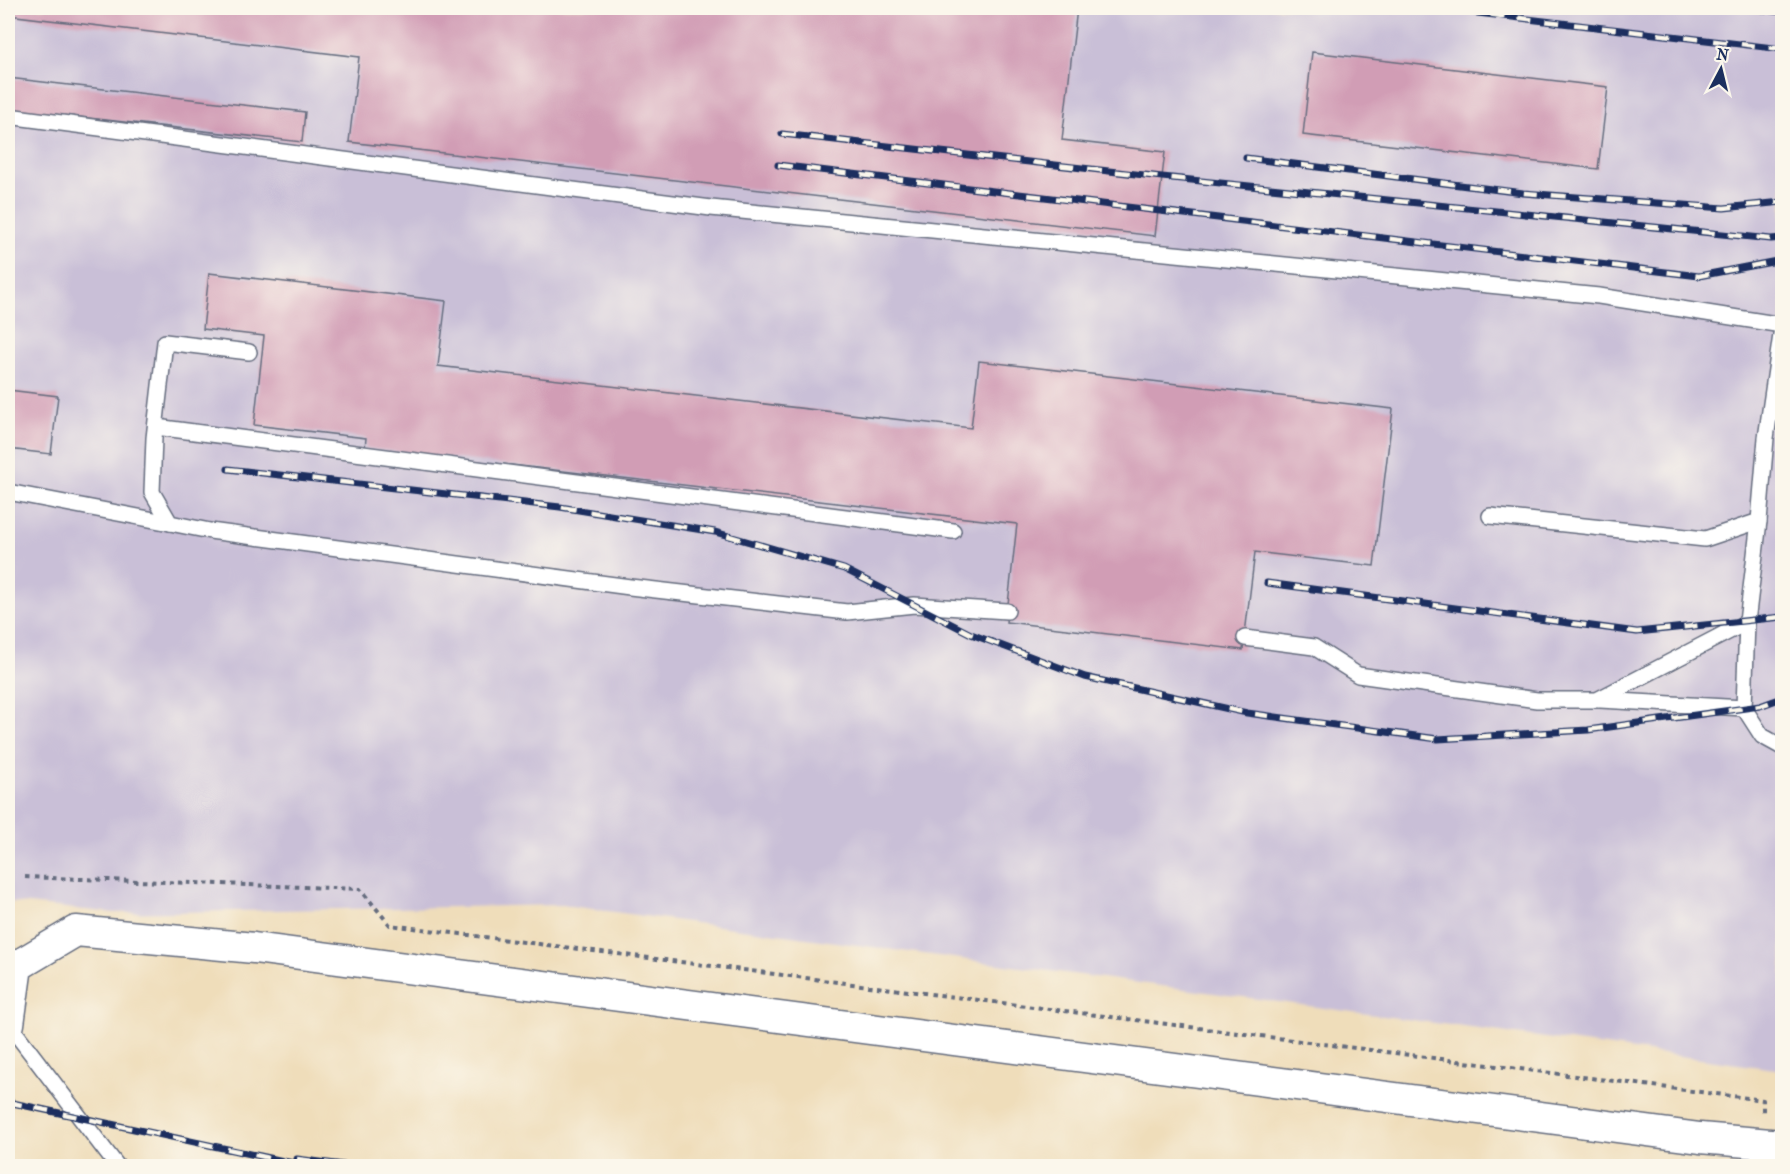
<svg xmlns="http://www.w3.org/2000/svg" width="1790" height="1174" viewBox="0 0 1790 1174" font-family="'IM FELL French Canon',serif">
<rect width="100%" height="100%" fill="#fbf7ec"/>
<filter id="ink" filterUnits="userSpaceOnUse"><feTurbulence type="fractalNoise" baseFrequency=".0167" numOctaves="2"/><feDisplacementMap in="SourceGraphic" scale="12" xChannelSelector="R" yChannelSelector="G"/><feConvolveMatrix kernelMatrix="1 2 1 2 8 2 1 2 1" color-interpolation-filters="sRGB"/></filter>
<filter id="wash" filterUnits="userSpaceOnUse"><feTurbulence type="fractalNoise" baseFrequency=".008" numOctaves="4" result="noise"/><feDisplacementMap in="SourceGraphic" scale="24" xChannelSelector="R" yChannelSelector="G"/><feGaussianBlur stdDeviation="1.35" result="paint"/><feColorMatrix in="noise" values="0 0 0 0 0 0 0 0 0 0 0 0 0 0 0 0 0 1.4 0 .05"/><feComposite in="paint" operator="in"/></filter>
<g filter="url(#wash)">
<rect width="100%" height="100%" fill="#efddba"/>
<!-- industrial -->
<path fill="#c9bfd7" d="M8 8H1782V1070L563 905 114 913 8 902Z"/>
<g id="blocks">
<!-- building -->
<g fill="#d19db5">
<path d="M8 8H1077L1062 140 1165 152 1155 236 349 142 359 57 8 15Z"/>
<path d="M1312 52 1608 87 1598 169 1303 135Z"/>
<path d="M8 78 305 112 302 142 8 109Z"/>
<path d="M209 273 446 301 438 366 971 428 979 361 1393 409 1374 566 1255 552 1243 650 1006 622 1017 524 365 448 366 438 254 425 264 336 203 329Z"/>
<path d="M8 390 58 396 51 454 8 449Z"/>
</g>
</g>
</g>
<g filter="url(#ink)">
<use href="#blocks" fill-opacity="0" stroke="#656c7e" stroke-width="1.5"/>
<g fill="none" stroke-linecap="round" stroke-linejoin="round">
<!-- service casing -->
<g stroke="#656c7e" stroke-width="18">
<g id="service">
<path d="M8 116 711 208 1599 296 1782 325"/>
<path d="M249 352 165 342 154 438 152 492 170 523 210 531 630 587 847 612 914 605 1007 611"/>
<path d="M156 427 953 531"/>
<path d="M8 492 170 523"/>
<path d="M1490 516 1705 539 1759 521 1766 438 1782 328"/>
<path d="M1759 521 1747 622 1744 708 1762 736 1782 747"/>
<path d="M1245 638 1314 647 1358 675 1537 700H1597L1747 622"/>
<path d="M1600 700 1744 708"/>
<path d="M8 1023 117 1166"/>
</g>
</g>
<!-- minor casing -->
<g stroke="#656c7e" stroke-width="33">
<path id="minor" d="M9 1024 17 966 76 931 254 948 1700 1138 1782 1145"/>
</g>
<!-- path -->
<path stroke="#656c7e" stroke-width="4" stroke-dasharray="4.5 4.5" stroke-linecap="butt" d="M25 877 360 889 390 925 1763 1100V1112"/>
<!-- service -->
<use href="#service" stroke="#fff" stroke-width="15"/>
<!-- minor -->
<use href="#minor" stroke="#fff" stroke-width="30"/>
<!-- rail casing -->
<g stroke="#1b2f5e" stroke-width="7">
<g id="rail">
<path d="M1435 8 1782 49"/>
<path d="M1749 8 1782 12"/>
<path d="M782 134 1162 177 1771 239 1782 238"/>
<path d="M1246 158 1523 193 1724 208 1782 202"/>
<path d="M778 165 1699 276 1782 260"/>
<path d="M228 469 560 507 715 532 844 569 971 634 1085 677 1247 713 1438 739 1588 730 1760 706 1782 698"/>
<path d="M1267 583 1637 632 1782 617"/>
<path d="M8 1102 307 1166"/>
<path d="M297 1159 351 1166"/>
</g>
</g>
<!-- rail -->
<use href="#rail" stroke="#fbf7ec" stroke-width="4.5" stroke-dasharray="14" stroke-linecap="butt"/>
</g>
</g>
<!-- margin -->
<rect width="1790" height="1174" fill="none" stroke="#fbf7ec" stroke-width="30"/>
<!-- north arrow -->
<g transform="translate(1721 69) rotate(7)" stroke="#fbf7ec" stroke-width="4.5" paint-order="stroke">
<path d="M0-4.5L10 22L0 15L-10 22Z" fill="#1b2f5e"/>
<text y="-9" font-size="16" font-weight="bold" text-anchor="middle" fill="#1b2f5e">N</text>
</g>
</svg>
